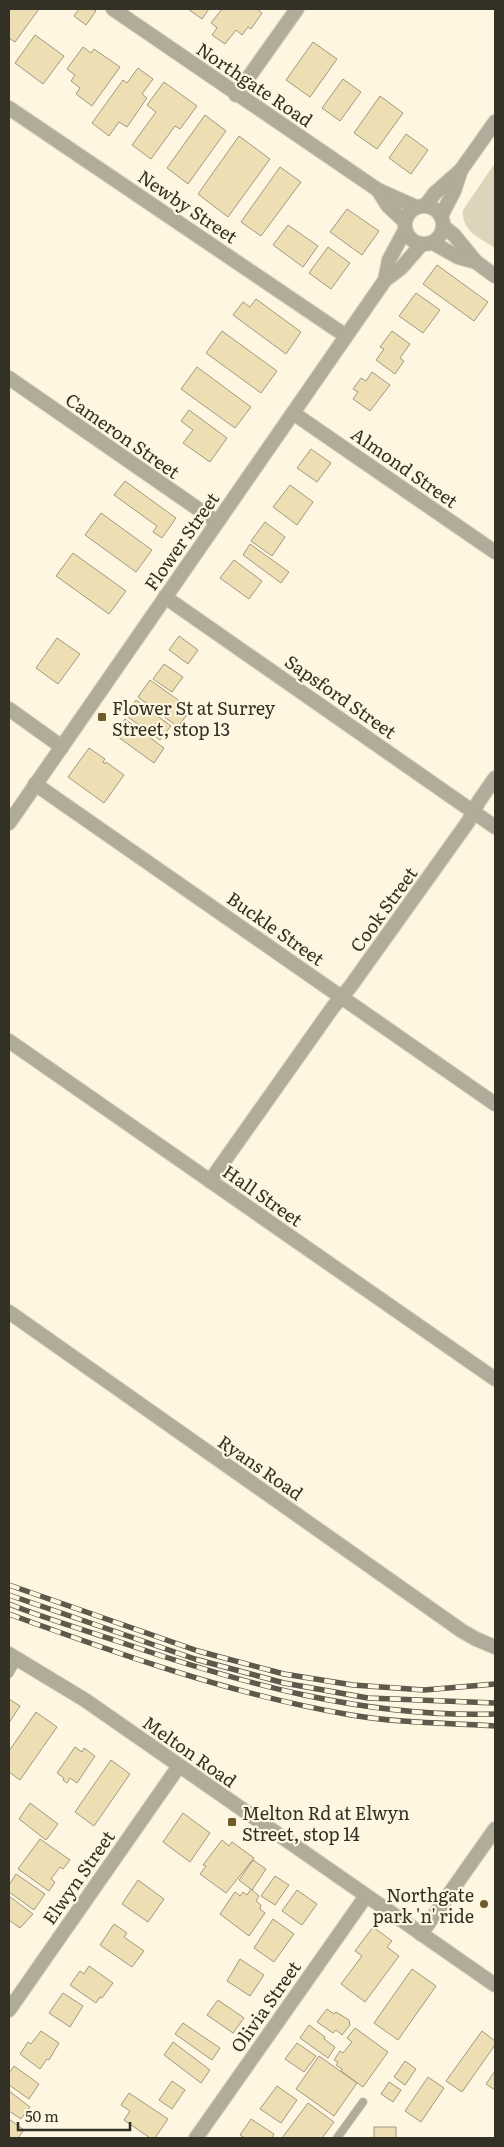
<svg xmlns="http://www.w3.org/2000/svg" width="504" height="2147" viewBox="0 0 504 2147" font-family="Literata,serif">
<rect width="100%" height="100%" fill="#fef6e1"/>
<!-- green -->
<path fill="#ded4bb" d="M495 163V248C480 238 461 231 463 210Z"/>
<!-- building -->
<g fill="#eddeb4" stroke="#a19980">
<path d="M9 9H39L15 42 9 38Z"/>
<path d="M79 9H92L96 11 86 25 74 16Z"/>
<path d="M188 9H209L202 19Z"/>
<path d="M222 9H257L262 13 251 29 248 27 242 35 236 30 225 44 212 35 217 28 211 23Z"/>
<path d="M35 35 64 56 43 84 15 63Z"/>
<path d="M313 42 337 59 310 97 286 80Z"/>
<path d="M83 47 91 53 94 49 120 67 92 106 76 94 80 88 71 81 75 75 67 69Z"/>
<path d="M138 68 153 79 142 94 147 98 127 127 119 122 109 136 92 123 123 80 127 83Z"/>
<path d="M343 79 361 92 340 121 322 108Z"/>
<path d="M164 82 197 106 180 129 175 126 151 159 132 145 156 112 147 105Z"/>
<path d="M380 96 403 113 377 149 354 133Z"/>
<path d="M205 115 226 131 188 184 167 168Z"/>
<path d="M406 134 428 150 411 174 389 158Z"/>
<path d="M239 136 270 159 228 217 198 194Z"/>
<path d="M280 167 301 182 261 236 241 222Z"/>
<path d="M347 209 379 231 362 255 330 232Z"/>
<path d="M288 225 318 246 303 267 273 245Z"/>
<path d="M328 247 350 263 331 289 309 273Z"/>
<path d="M437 265 488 302 474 321 423 284Z"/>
<path d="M416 293 440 310 423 333 399 316Z"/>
<path d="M256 299 301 332 286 354 233 315 243 302 250 307Z"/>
<path d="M222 331 277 371 261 393 206 353Z"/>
<path d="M392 331 410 344 400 358 404 361 395 374 376 360 384 349 380 347Z"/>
<path d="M197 367 251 407 235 428 181 389Z"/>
<path d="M372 372 390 385 370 411 353 399 358 392 353 389 361 378 366 381Z"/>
<path d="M189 410 227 438 210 462 183 443 193 430 181 421Z"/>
<path d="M311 449 331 463 317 482 297 468Z"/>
<path d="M125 481 176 518 162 538 153 532 157 526 114 495Z"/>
<path d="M290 485 313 502 297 525 273 507Z"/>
<path d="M101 513 152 550 136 572 85 535Z"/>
<path d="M265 522 285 537 272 556 251 541Z"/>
<path d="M250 544 289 572 281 583 243 555Z"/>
<path d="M73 553 126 591 109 614 56 576Z"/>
<path d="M234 560 262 581 249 599 220 578Z"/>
<path d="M179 636 198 650 188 664 169 650Z"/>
<path d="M57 638 80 654 58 684 36 668Z"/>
<path d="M164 664 183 677 172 692 153 679Z"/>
<path d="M150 680 191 709 178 727 138 697Z"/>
<path d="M136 700 171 726 160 740 125 715Z"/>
<path d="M125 719 164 748 154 763 114 734Z"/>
<path d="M89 748 105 759 103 762 105 764 106 762 124 775 104 803 68 777Z"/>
<path d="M9 1699 20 1706 9 1723Z"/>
<path d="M36 1712 57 1727 20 1780 9 1772V1751Z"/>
<path d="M75 1747 82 1752 84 1748 95 1756 77 1783 70 1778 67 1783 63 1780 64 1778 57 1773Z"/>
<path d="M111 1760 130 1774 94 1826 75 1812Z"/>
<path d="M30 1803 58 1824 46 1840 19 1819Z"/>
<path d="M183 1813 210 1833 190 1862 163 1842Z"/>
<path d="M40 1839 70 1860 63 1869 60 1867 51 1879 55 1882 49 1891 18 1869Z"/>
<path d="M222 1840 229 1846 232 1842 254 1858 226 1893 200 1874 206 1866 203 1865Z"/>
<path d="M253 1860 266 1869 252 1890 239 1880Z"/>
<path d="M16 1874 45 1894 34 1910 9 1892V1885Z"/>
<path d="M275 1876 289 1885 275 1905 261 1896Z"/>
<path d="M138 1880 164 1899 148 1922 122 1904Z"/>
<path d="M251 1889 259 1896 256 1901 261 1905 260 1909 265 1913 249 1936 220 1914 235 1892 240 1896 243 1892 247 1895Z"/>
<path d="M297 1890 317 1904 302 1925 282 1911Z"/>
<path d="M9 1896 33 1914 20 1928 9 1920Z"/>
<path d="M273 1919 294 1934 274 1962 254 1948Z"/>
<path d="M114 1924 127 1933 124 1937 144 1951 132 1967 100 1945Z"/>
<path d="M373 1927 392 1941 387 1947 399 1956 365 2002 341 1984 362 1956 355 1951Z"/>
<path d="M240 1959 264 1975 250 1996 227 1981Z"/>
<path d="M89 1966 113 1983 102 1998 100 1997 96 2003 70 1985 80 1971 84 1974Z"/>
<path d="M412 1969 436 1986 398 2040 374 2023Z"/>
<path d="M63 1993 83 2006 70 2027 49 2013Z"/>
<path d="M218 2000 244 2018 233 2033 207 2015Z"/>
<path d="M327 2009 334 2014 336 2012 349 2020 350 2025 342 2035 336 2030 333 2033 317 2022Z"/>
<path d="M183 2023 220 2048 212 2060 175 2034Z"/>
<path d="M309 2025 325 2037 324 2039 335 2047 328 2058 300 2038Z"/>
<path d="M355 2028 388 2052 363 2087 341 2071 342 2069 336 2065 338 2062 334 2060 340 2051 343 2053 352 2042 347 2038Z"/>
<path d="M41 2031 59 2043 49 2060 47 2059 40 2069 20 2054 28 2042 31 2044Z"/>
<path d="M482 2031 495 2041V2045L462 2092 446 2081Z"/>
<path d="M173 2042 210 2070 201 2083 164 2055Z"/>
<path d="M297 2043 316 2056 304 2072 285 2059Z"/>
<path d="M319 2056 357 2083 334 2116 296 2089Z"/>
<path d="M405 2061 416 2069 405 2085 394 2077Z"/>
<path d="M14 2066 39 2084 29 2099 9 2085V2073Z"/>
<path d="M495 2071V2090L486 2084Z"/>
<path d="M428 2077 444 2088 421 2122 405 2111Z"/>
<path d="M172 2081 185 2090 172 2109 159 2100Z"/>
<path d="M389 2082 401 2090 393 2102 381 2094Z"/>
<path d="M277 2086 297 2100 281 2123 260 2109Z"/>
<path d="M9 2091 30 2107 21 2119 9 2111Z"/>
<path d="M129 2093 168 2119 155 2138H150L124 2120 130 2111 121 2105Z"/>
<path d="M308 2103 334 2122 322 2138H282Z"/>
<path d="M9 2119 24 2130 18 2138H9Z"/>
<path d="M251 2119 274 2134 272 2138H245L240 2135Z"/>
<rect x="374" y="2127" width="22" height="11"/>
</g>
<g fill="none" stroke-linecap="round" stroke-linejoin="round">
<!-- service casing -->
<g stroke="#d9d2bf" stroke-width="9">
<g id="service">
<path d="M9 1674 18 1659"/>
<path d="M337 2138 363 2102"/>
</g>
</g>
<!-- minor casing -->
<g stroke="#d9d2bf" stroke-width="16">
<g id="minor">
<path d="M236 95 297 9"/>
<path d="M9 108 346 336"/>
<path d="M425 206 435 193 461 170"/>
<path d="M441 216 454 191 461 170 495 122"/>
<path d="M385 280 389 260 405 230"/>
<path d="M9 378 217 522"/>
<path d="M293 413 495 552"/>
<path d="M165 597 495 827"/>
<path d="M9 709 62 747"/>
<path d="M35 784 495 1104"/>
<path d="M9 823 385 280 401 268 421 245"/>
<path d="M9 1041 495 1379"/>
<path d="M210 1181 333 1007 350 987 468 822 479 801 495 778"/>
<path d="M421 1934 495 1829"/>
<path d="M9 2010 179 1766"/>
<path d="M196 2138 366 1896"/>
</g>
</g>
<!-- tertiary casing -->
<g stroke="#d9d2bf" stroke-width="16">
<g id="tertiary">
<path d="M113 9 378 190 416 207"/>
<path d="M378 190 388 206 405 222"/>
<circle cx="424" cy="225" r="19"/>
<path d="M444 227 454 235 476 262"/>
<path d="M433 243 458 257 476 262 495 276"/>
<path d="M9 1312 462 1631 476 1639 495 1647"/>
<path d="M9 1654 85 1700 495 1985"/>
</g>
</g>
<!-- service -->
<use href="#service" stroke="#b1ab99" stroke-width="8"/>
<!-- minor -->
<use href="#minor" stroke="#b1ab99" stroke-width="14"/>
<!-- tertiary -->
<use href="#tertiary" stroke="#b1ab99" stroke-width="14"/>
<!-- rail casing -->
<g stroke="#5d594d" stroke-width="5.5">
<g id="rail">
<path d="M9 1585 198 1651 284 1674 353 1685 424 1690 495 1684"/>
<path d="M9 1595 195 1659 284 1683 368 1698 495 1703"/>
<path d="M9 1604C44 1618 81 1629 117 1641 240 1683 364 1718 495 1714"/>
<path d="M9 1614C121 1655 234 1695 351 1715 398 1723 448 1723 495 1726"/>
</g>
</g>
<!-- rail -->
<use href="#rail" stroke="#fef6e1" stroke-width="4" stroke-dasharray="11" stroke-linecap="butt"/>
</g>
<!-- markers -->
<g fill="#6e5c2a" stroke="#fef6e1" stroke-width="2">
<rect x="97" y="712" width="10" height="10" rx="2.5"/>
<rect x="227" y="1817" width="10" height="10" rx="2.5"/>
<circle cx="484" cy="1904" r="5"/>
</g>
<g text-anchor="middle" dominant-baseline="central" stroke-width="4.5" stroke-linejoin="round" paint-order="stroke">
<!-- street labels -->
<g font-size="18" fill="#333026" stroke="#fef6e1">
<text transform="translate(255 84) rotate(34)">Northgate Road</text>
<text transform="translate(188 206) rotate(34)">Newby Street</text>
<text transform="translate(123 435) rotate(35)">Cameron Street</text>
<text transform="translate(405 467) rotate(35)">Almond Street</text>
<text transform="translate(181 541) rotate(-55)">Flower Street</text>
<text transform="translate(341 696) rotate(35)">Sapsford Street</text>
<text transform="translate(383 909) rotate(-54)">Cook Street</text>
<text transform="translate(276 928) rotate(35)">Buckle Street</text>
<text transform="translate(263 1195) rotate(35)">Hall Street</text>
<text transform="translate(261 1467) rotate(35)">Ryans Road</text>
<text transform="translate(190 1751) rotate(35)">Melton Road</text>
<text transform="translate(78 1877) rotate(-55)">Elwyn Street</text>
<text transform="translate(265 2006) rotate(-55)">Olivia Street</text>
</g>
<!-- poi labels -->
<g font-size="18" fill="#333026" stroke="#fef6e1" text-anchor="start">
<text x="112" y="707">Flower St at Surrey<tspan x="112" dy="21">Street, stop 13</tspan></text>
<text x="242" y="1812">Melton Rd at Elwyn<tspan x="242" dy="21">Street, stop 14</tspan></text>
<text x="474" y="1894" text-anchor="end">Northgate<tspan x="474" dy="21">park 'n' ride</tspan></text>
</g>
</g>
<!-- border -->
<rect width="504" height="2147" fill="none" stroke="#333026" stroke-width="20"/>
<!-- scale -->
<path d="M18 2122v8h112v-8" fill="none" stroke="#333026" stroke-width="2.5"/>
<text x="25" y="2122" font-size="15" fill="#333026" stroke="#fef6e1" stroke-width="4" paint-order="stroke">50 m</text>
</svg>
